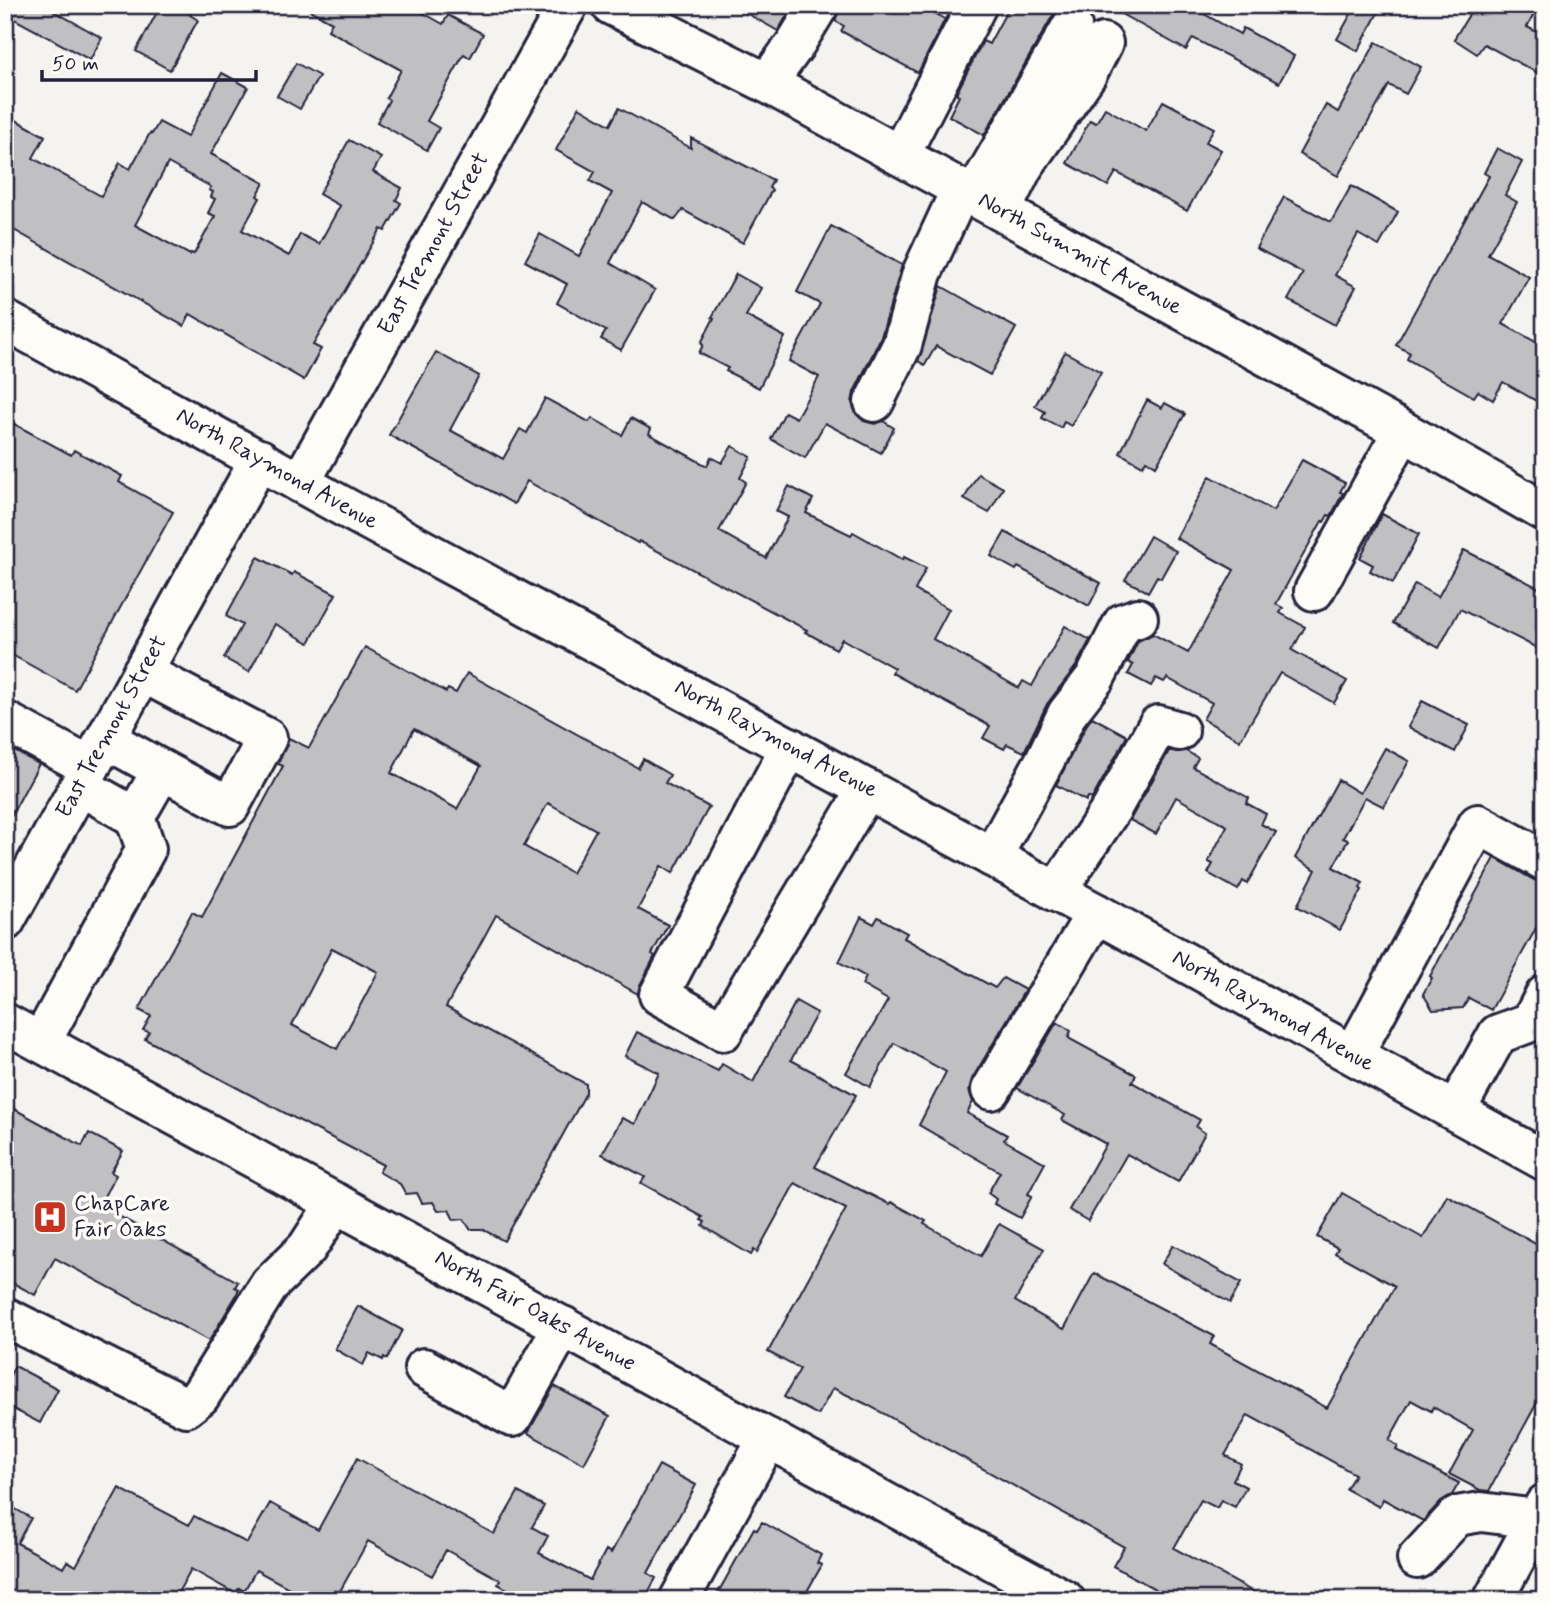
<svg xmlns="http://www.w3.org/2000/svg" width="1550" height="1605" viewBox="0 0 1550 1605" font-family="Mynerve,sans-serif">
<rect width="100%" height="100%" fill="#f4f3ef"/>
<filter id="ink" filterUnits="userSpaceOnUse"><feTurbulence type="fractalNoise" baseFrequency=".0143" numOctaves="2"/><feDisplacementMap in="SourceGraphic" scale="14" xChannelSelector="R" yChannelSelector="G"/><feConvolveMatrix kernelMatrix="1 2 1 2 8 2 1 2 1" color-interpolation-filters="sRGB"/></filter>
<g filter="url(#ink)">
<!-- building -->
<g fill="#c0bfc2" stroke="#22223b" stroke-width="2" fill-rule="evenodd">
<path d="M5 5H43L102 38 90 60 5 14Z"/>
<path d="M161 5H195L190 15 198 20 170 70 136 51Z"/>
<path d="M300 5H409L443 24 448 15 483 34 470 58 464 54 427 121 439 128 427 150 377 122 389 100 386 98 401 70 328 30 332 22Z"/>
<path d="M732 5H793L778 31Z"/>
<path d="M841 5H919L945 19 918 73 841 31 844 26 835 21Z"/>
<path d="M1010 5H1067L1060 7 1053 15 984 135 949 116 959 96 956 94 983 41 989 44Z"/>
<path d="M1105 5H1188L1240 34 1243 28 1294 56 1279 83 1193 38 1186 50Z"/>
<path d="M1356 5H1382L1358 51 1337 39Z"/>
<path d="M1475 5H1539L1527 27 1545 36V77L1484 44 1477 54 1454 39Z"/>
<path d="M1376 42 1421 67 1406 94 1389 85 1338 176 1299 154 1326 105 1338 112Z"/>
<path d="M296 63 319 76 300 109 277 96Z"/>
<path d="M222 73 248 87 211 154 264 183 257 196 260 198 242 230 289 256 300 234 319 244 340 206 319 194 349 140 381 158 373 172 402 188 396 200 401 203 385 231 381 229 313 345 321 349 304 380 190 314 184 326 5 225V114L45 136 33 158 101 196 120 163 130 169 150 133 152 134 159 122 187 137ZM168 163 211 187 209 190 213 192 211 197 215 199 208 213 215 216 194 254 191 253 190 255 135 225Z"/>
<path d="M1163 101 1214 128 1206 142 1221 150 1187 211 1116 172 1108 186 1067 163 1090 120 1096 123 1105 108 1146 131Z"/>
<path d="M579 107 610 125 619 108 691 148V138L773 180 769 188 772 190 743 243 683 210 675 220 642 202 610 263 655 290 621 350 601 339 606 331 557 303 567 284 525 261 540 234 579 256 612 193 590 181 595 172 556 150Z"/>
<path d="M1497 148 1522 162 1505 195 1517 202 1488 254 1529 277 1503 324 1545 347V406L1503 382 1493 400 1478 391 1474 397 1407 359 1410 353 1396 345 1489 176 1484 173Z"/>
<path d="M1351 186 1398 212 1379 246 1358 234 1335 275 1356 287 1335 325 1288 300 1303 273 1256 248 1284 197 1331 222Z"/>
<path d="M831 226 902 265 881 337 854 392 852 403 856 414 864 421 875 424 883 421 894 428 881 453 825 423 805 458 771 439 785 412 796 418 819 377 789 361 820 304 797 292Z"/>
<path d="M736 274 761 288 746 316 785 337 759 388 726 371 728 368 699 353 703 345 701 343 714 318 712 317Z"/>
<path d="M941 286 1016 328 990 375 936 346 925 365 918 361Z"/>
<path d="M436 352 479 376 450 430 503 459 520 429 527 433 545 398 589 422 592 418 622 435 631 418 651 429 649 434 707 466 711 457 722 463 732 446 751 457 740 478 746 482 719 531 766 558 788 517 776 511 789 486 813 499 806 513 851 535 853 532 903 560 904 557 926 568 915 590 949 609 933 639 1019 688 1023 681 1032 686 1065 626 1090 640 1076 666 1047 704 1024 752 1007 744 1004 749 983 738 990 726 892 673 894 668 842 639 836 649 805 632 807 630 639 541 638 543 527 481 514 504 389 435Z"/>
<path d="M1065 352 1101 372 1071 426 1064 422 1061 428 1042 418 1045 412 1035 406Z"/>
<path d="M1147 400 1162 408 1165 403 1185 414 1156 466 1146 460 1143 466 1120 453Z"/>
<path d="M5 419 71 455 74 450 122 476 119 482 173 512 75 690 5 651Z"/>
<path d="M1302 460 1345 483 1340 492 1343 493 1331 516 1328 515 1324 522 1322 521 1276 604 1283 608 1280 613 1305 627 1292 650 1347 681 1334 703 1280 673 1240 740 1203 719 1212 703 1167 678 1164 682 1156 678 1151 686 1128 674 1133 665 1128 662 1138 641 1153 634 1188 653 1234 570 1176 538 1210 476 1273 511Z"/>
<path d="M978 474 1003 488 989 513 964 499Z"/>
<path d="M1382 514 1419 534 1393 583 1370 571 1373 565 1360 558Z"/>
<path d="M1005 532 1101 583 1089 606 1018 567 1016 570 991 556Z"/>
<path d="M1150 536 1176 551 1161 578 1157 576 1148 592 1125 580Z"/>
<path d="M1464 550 1545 591V652L1460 609 1439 648 1393 623 1415 584 1438 597Z"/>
<path d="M258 557 292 575 294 572 336 594 309 643 275 624 249 672 224 658 242 625 226 616Z"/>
<path d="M365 647 446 692 448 689 456 693 467 673 638 768 643 759 670 775 665 783 709 807 673 873 661 866 638 909 668 925 652 954 655 956 640 985 638 994 496 915 446 1007 586 1084V1093L504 1241 482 1229H470L464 1219 454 1220 449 1210 438 1211 433 1202 422 1203 417 1193 406 1194 400 1184 379 1172 383 1165 145 1039 149 1032 143 1030 151 1016 139 1010 192 912 202 917 283 766 278 764 289 738 309 748ZM414 729 481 766 457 809 391 773ZM548 803 596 830 572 873 524 846ZM332 948 378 972 337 1049 292 1025Z"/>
<path d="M1422 701 1469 725 1455 752 1408 727Z"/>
<path d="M1092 717 1127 736 1093 797 1092 799 1088 797 1086 801 1056 785 1086 726Z"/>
<path d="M5 746 39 764 5 827Z"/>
<path d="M1385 748 1409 761 1384 807 1365 797 1343 838 1348 840 1333 867 1363 883 1360 888 1362 890 1340 930 1297 906 1316 870 1295 858 1338 780 1360 793Z"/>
<path d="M1169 751H1186L1198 758 1193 767 1249 798 1246 803 1266 814 1261 824 1276 832 1247 884 1243 881 1238 890 1208 873 1213 864 1208 862 1227 826 1176 797 1156 834 1130 820Z"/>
<path d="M1495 858 1534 880 1545 883V912L1491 1010 1469 998 1463 1008 1433 1010 1423 994 1432 978 1430 976Z"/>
<path d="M861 917 874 924 878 917 907 933 904 938 995 988 1003 978 1025 990 972 1079 969 1090 973 1102 967 1113 1007 1135 1004 1140 1045 1163 1028 1194 1032 1196 1020 1218 994 1204 996 1199 988 1193 1000 1172 919 1125 946 1072 894 1043 870 1087 846 1073 888 1000 862 985 866 977 839 962Z"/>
<path d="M796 1001 817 1013 791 1060 856 1095 815 1167 889 1204 891 1202 926 1221 924 1224 981 1256 999 1224 1044 1249 1015 1301 1064 1329 1094 1273 1214 1336 1210 1344 1327 1408 1395 1286 1335 1253 1338 1248 1317 1237 1342 1193 1423 1238 1447 1195 1545 1249V1388L1489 1491 1480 1490 1449 1474 1473 1430 1433 1407 1431 1411 1411 1400 1389 1440 1398 1446 1396 1450 1459 1483 1452 1495 1441 1501 1423 1521 1383 1499 1379 1507 1346 1489 1355 1474 1248 1415 1225 1455 1241 1464 1233 1480 1246 1487 1235 1507 1221 1500 1217 1508 1201 1500 1174 1548 1268 1600H1175L1113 1566 1124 1547 866 1404 833 1388 818 1415 784 1397 800 1369 768 1352 846 1209 795 1183 757 1252 754 1250 751 1255 703 1226 705 1222 701 1220 703 1217 641 1183 645 1177 602 1154 622 1118 635 1124 659 1073 625 1056 637 1032 718 1071 722 1064 753 1082Z"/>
<path d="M1057 1022 1071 1031 1068 1037 1070 1039 1136 1075 1132 1082 1200 1120 1196 1127 1205 1133 1178 1182 1127 1154 1088 1221 1069 1210 1106 1144 1062 1120 1065 1115 1017 1088Z"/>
<path d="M5 1104 82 1146 89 1133 123 1151 111 1172 116 1175 99 1205 238 1282 235 1287 239 1289 236 1296 209 1341 55 1258 35 1295 5 1279Z"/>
<path d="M1173 1245 1241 1283 1230 1303 1162 1264Z"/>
<path d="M358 1306 402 1330 387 1359 384 1357 383 1360 369 1353 363 1365 335 1349Z"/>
<path d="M15 1366 58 1389 40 1423 5 1405V1384Z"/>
<path d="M554 1386 610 1416 584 1464 528 1433Z"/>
<path d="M357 1458 494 1534 518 1492 544 1506 532 1527 548 1536 539 1553 590 1580 606 1550 611 1553 659 1465 696 1485 648 1573 656 1578 644 1600H527L498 1584 500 1580 446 1550 432 1576 368 1541 335 1600H311L256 1570 244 1591 239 1588 236 1594 191 1569 174 1600H5V1519L12 1507 31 1518 17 1543 63 1568 67 1561 76 1566 119 1488 189 1525 194 1516 247 1543 270 1503 318 1530Z"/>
<path d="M762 1522 821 1555 817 1563 822 1565 802 1600H714L754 1528 757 1530Z"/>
</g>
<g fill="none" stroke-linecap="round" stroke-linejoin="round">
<!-- minor casing -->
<g stroke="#22223b" stroke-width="44">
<g id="minor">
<path d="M611 5 767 83 1403 431 1545 512"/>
<path d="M767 83 794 46 819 5"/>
<path d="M900 155 977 5"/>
<path d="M974 196 1072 26"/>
<path d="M1001 211 1023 167 1087 74 1103 43"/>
<path d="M5 320 344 507 1096 913 1545 1161"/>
<path d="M874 402 902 345 922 273 961 189"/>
<path d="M300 483 568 5"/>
<path d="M1314 591 1403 431"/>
<path d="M142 672 267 738 230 806 162 770"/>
<path d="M5 721 90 767"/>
<path d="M790 747 659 995 723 1031 867 789"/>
<path d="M80 786 135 817 162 770 106 739"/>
<path d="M992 857 1045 760 1067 714 1095 678 1123 623 1138 618"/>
<path d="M1056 892 1112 808 1158 725 1179 731"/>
<path d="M5 921 260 459"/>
<path d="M41 1042 146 849 135 817"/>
<path d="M1354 1054 1478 824 1545 861"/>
<path d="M991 1090 1096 913"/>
<path d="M1456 1110 1498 1034 1531 1022 1545 995"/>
<path d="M5 1317 186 1407 200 1396 270 1284 307 1248 336 1203"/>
<path d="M424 1368 512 1417 563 1326"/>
<path d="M1417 1559 1457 1516 1481 1512 1537 1519 1545 1523"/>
<path d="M679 1600 768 1438"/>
<path d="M1493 1600 1545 1504"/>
</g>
</g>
<!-- major casing -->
<g stroke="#22223b" stroke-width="44">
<path id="major" d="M5 1023 1065 1600"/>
</g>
<!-- minor -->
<use href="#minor" stroke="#fdfcf7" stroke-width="38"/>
<!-- major -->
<use href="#major" stroke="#fdfcf7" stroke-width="38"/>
</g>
</g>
<!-- icons -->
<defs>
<g id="hospital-square" transform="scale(1.75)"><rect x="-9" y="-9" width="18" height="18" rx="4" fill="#c8321e" stroke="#fdfcf7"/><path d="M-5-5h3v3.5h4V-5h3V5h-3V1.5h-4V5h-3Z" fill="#fff"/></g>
</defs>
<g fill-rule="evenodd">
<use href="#hospital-square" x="50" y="1217"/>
</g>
<g text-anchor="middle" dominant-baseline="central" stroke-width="7" stroke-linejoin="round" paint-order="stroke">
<!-- street labels -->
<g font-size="23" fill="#22223b" stroke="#fdfcf7">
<text transform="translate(434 244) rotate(-61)">East Tremont Street</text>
<text transform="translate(1080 254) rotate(29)">North Summit Avenue</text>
<text transform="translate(277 469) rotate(29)">North Raymond Avenue</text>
<text transform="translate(112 727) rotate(-61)">East Tremont Street</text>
<text transform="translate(776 739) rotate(28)">North Raymond Avenue</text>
<text transform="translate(1273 1011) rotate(29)">North Raymond Avenue</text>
<text transform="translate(535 1311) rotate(29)">North Fair Oaks Avenue</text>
</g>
<!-- poi labels -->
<g font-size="23" fill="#22223b" stroke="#fdfcf7" text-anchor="start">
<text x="74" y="1204">ChapCare<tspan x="74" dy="26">Fair Oaks</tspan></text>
</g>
</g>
<!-- margin -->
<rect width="1550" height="1605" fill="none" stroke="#fdfcf7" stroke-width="28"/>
<rect x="14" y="14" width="1522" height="1577" fill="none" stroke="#22223b" stroke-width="2.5" filter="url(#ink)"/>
<!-- scale -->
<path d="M42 70v10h214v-10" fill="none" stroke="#22223b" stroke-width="3.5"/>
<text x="52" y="70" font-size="21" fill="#22223b" stroke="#fdfcf7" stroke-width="5" paint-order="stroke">50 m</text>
</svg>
